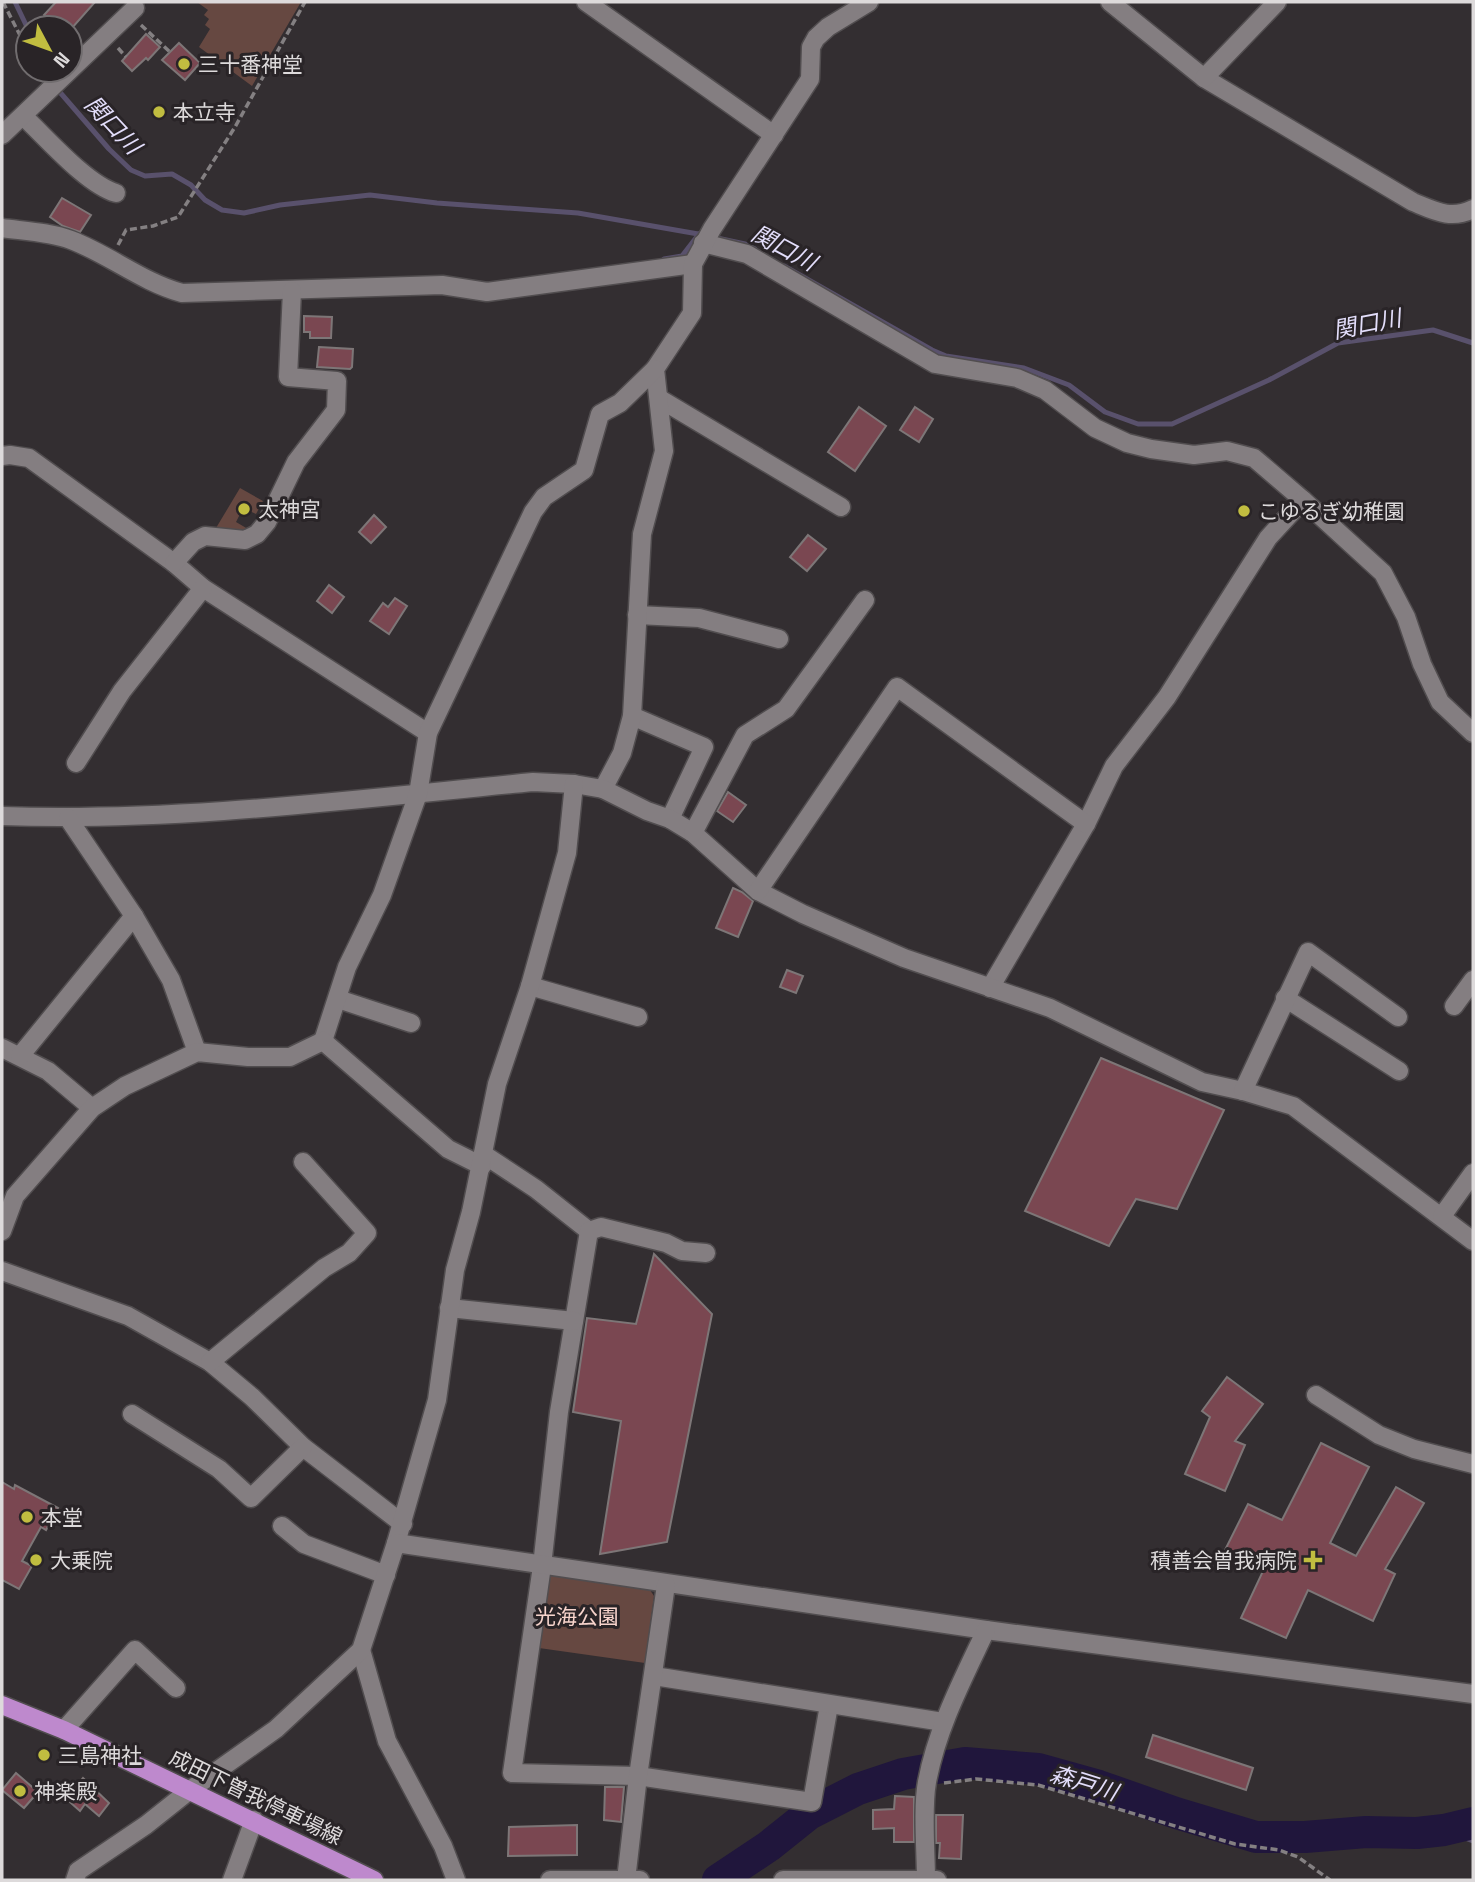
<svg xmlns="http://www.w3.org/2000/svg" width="1475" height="1882" viewBox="0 0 1475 1882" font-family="'Space Grotesk','Noto Sans JP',sans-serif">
<rect width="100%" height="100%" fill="#332e31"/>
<!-- green -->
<g fill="#664841">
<path d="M197 2H301L252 86 199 47 210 29 205 25 209 19 204 15 208 10Z"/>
<path d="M240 488 263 501 256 514 243 508 236 522 248 529 240 533 216 528Z"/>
<path d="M548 1574 650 1590 654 1596 645 1663 532 1647Z"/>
</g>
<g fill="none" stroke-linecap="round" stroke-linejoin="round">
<!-- stream -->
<g stroke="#59516c" stroke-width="5">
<path d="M15 2 28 29"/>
<path d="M48 70 58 90 109 149 131 170 145 176 172 174 191 185 205 200 222 210 244 213 280 205 370 195 437 203 578 213 704 235"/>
<path d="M717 238 745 244 755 249"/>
<path d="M664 259 682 256 699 234"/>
<path d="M784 266 932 350 946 356 1024 368 1069 385 1105 412 1138 424H1172L1269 380 1338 343 1433 330 1473 343"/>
<path d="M1444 1830 1473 1841"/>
</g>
<!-- river -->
<path stroke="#20163c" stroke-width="32" d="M718 1880 769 1846 809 1814 858 1789 903 1774 965 1763 1038 1769 1099 1786 1176 1813 1256 1837H1305L1366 1832 1417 1833 1444 1830 1473 1823"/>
</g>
<!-- building -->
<g fill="#7a4751" stroke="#7d7677" stroke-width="2">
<path d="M56 2H95L72 28H59L44 15Z"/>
<path d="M146 34 160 47 148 60 146 58 132 71 122 61Z"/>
<path d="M179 43 200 63 185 80 162 60Z"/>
<path d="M62 198 91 215 80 232 63 226 50 217Z"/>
<path d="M304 316 332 317 331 338H310V332H304Z"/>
<path d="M319 347 353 349 352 367 350 369 317 367Z"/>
<path d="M859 407 886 426 855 471 828 452Z"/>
<path d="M915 407 933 419 919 442 900 430Z"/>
<path d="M374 515 386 527 371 543 359 532Z"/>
<path d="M808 535 826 549 807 571 790 557Z"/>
<path d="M329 585 344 597 332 613 317 601Z"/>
<path d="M395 598 407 606 389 634 370 621 383 603 388 607Z"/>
<path d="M728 792 746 805 733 822 717 811Z"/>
<path d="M733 888 742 892 753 901 738 937 716 928Z"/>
<path d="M787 970 803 976 796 993 780 987Z"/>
<path d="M1101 1058 1224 1110 1177 1209 1136 1199 1109 1246 1025 1211Z"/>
<path d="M654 1254 712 1314 667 1542 600 1554 621 1421 573 1412 587 1318 636 1324Z"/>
<path d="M1227 1377 1263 1404 1235 1441 1245 1445 1225 1491 1185 1474 1210 1417 1202 1411Z"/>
<path d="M1321 1443 1369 1467 1330 1543 1356 1556 1396 1487 1424 1503 1385 1569 1395 1574 1373 1621 1308 1590 1286 1638 1241 1618 1264 1569 1225 1550 1248 1504 1282 1520Z"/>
<path d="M2 1482 14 1489 15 1485 58 1508 46 1530 41 1527 22 1561 32 1566 19 1589 2 1580Z"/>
<path d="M1153 1735 1253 1768 1246 1790 1146 1757Z"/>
<path d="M16 1773 38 1792 24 1808 2 1790Z"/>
<path d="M83 1778 109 1803 99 1816 85 1804 80 1811 63 1796 76 1782 78 1784Z"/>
<path d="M605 1787H624L621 1822 604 1820Z"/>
<path d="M895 1796 914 1797V1842H894V1828L873 1829V1810L894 1809Z"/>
<path d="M936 1815H963L961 1859 939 1858 940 1843H936Z"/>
<path d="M577 1825V1855L508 1856 509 1827Z"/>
</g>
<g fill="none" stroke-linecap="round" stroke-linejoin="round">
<!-- minor casing -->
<g stroke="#514d4f" stroke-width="21">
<g id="minor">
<path d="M586 2 774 135"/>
<path d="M1110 2 1204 78 1413 202C1435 211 1451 220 1473 209"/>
<path d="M1204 78 1277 2"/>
<path d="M23 116C47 138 86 184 116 193"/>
<path d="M2 135 135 8"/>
<path d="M2 228C24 231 50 232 71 240 110 255 142 282 182 293L442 285 487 292 693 264"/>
<path d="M703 243 747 254 935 364 1017 378 1045 390 1095 428 1127 443 1151 449 1194 455 1227 451 1254 458 1303 500 1268 538 1167 697 1114 766 1086 824 990 988"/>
<path d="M660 399 841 507"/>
<path d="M2 456 10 455 29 458 174 563 203 588 428 733"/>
<path d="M1303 500 1383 573 1406 617 1422 664 1440 702 1473 733"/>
<path d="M174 563 193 542 205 536 245 540 257 534 267 522 296 462 336 410 337 381 288 377 292 291"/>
<path d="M637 615 699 618 779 639"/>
<path d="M632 716 704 747 670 819"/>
<path d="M76 763 122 691 203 588"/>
<path d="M603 789 622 753 632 716 642 534 664 451 655 369 692 313 693 264 712 229 810 79 811 47 816 38 828 27 869 2"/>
<path d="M2 816C179 822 357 799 533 782L574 784 603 789 647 811 670 819 693 833 758 891 803 914 904 958 1050 1008 1202 1082 1243 1091 1293 1106 1473 1241"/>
<path d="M68 818 134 916 171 980 197 1052"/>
<path d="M693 833 745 735 786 709 865 600"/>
<path d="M758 891 897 687 1086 824"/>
<path d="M530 986 638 1017"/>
<path d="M1285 998 1399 1071"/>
<path d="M338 999 411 1023"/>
<path d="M1454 1006 1473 980"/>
<path d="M323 1041 347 967 382 895 418 794 428 733 533 512 544 497 584 470 600 414 620 403 655 369"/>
<path d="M2 1048 48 1071 92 1108"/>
<path d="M20 1056 134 916"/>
<path d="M1243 1091 1308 952 1398 1017"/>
<path d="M483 1154 536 1189 589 1231"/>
<path d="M1442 1216 1473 1173"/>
<path d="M2 1231 15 1196 92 1108 125 1086 197 1052 248 1057H290L323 1041 448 1149 482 1166"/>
<path d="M706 1253 682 1251 666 1243 601 1227 589 1231 559 1412 542 1566 512 1773 638 1776 812 1802 829 1705"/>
<path d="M2 1271 128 1316 210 1362 252 1397 303 1447 403 1524"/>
<path d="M449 1308 574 1321"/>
<path d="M210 1362 324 1268 349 1253 367 1233 303 1162"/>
<path d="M1316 1395 1379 1435 1414 1449 1473 1464"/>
<path d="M132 1414 219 1469 251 1498 303 1447"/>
<path d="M282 1526 304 1544 386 1575"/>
<path d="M396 1543 437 1400 455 1270 471 1212 497 1084 530 986 567 853 574 784"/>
<path d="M361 1650 387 1741 443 1846 456 1880"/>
<path d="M654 1676 943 1722"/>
<path d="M64 1730 135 1650 176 1688"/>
<path d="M75 1880 78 1871 146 1825 190 1790 276 1729 361 1650 396 1543 986 1630 1473 1694"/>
<path d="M232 1880 254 1820"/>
<path d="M550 1880H640"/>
<path d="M626 1880 638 1776 666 1585"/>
<path d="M783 1880H937"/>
<path d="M926 1880C926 1852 922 1809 927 1782 937 1728 963 1679 986 1630"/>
</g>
</g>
<!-- major casing -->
<g stroke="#514d4f" stroke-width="21">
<path id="major" d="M2 1705 64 1730 374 1880"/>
</g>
<!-- path -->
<g stroke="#848082" stroke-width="3.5" stroke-dasharray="7 3.5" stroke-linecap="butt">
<path d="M3 2 28 51"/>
<path d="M141 25 170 52"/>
<path d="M118 48 126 57"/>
<path d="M118 245 126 230 153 226 178 217 235 127 305 2"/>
<path d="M944 1783 976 1779 1038 1785 1235 1844 1279 1850 1298 1857 1330 1880"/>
</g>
<!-- minor -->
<use href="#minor" stroke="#847e81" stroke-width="18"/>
<!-- major -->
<use href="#major" stroke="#be89cd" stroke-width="18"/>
</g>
<!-- markers -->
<g fill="#c1bd40" stroke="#292427" stroke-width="2.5">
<circle cx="184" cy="64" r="7"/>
<circle cx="159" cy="112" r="7"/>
<circle cx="244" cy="509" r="7"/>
<circle cx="1244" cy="511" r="7"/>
<circle cx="27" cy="1517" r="7"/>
<circle cx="36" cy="1560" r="7"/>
<path d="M1309.5 1549.5h7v7h7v7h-7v7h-7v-7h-7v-7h7z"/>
<circle cx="44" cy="1755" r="7"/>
<circle cx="20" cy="1791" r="7"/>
</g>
<g text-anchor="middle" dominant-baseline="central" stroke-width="6" stroke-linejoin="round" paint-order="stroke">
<!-- poi labels -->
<g font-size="21" fill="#dddadb" stroke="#292427" text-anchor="start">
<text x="198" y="64">三十番神堂</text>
<text x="173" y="112">本立寺</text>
<text x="258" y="509">太神宮</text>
<text x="1258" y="511">こゆるぎ幼稚園</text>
<text x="41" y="1517">本堂</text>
<text x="50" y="1560">大乗院</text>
<text x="1297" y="1560" text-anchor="end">積善会曽我病院</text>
<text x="58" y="1755">三島神社</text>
<text x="34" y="1791">神楽殿</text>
</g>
<!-- park labels -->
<g font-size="21" fill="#f7d4cc" stroke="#292427">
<text x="577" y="1616">光海公園</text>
</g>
<!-- street labels -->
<g font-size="21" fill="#dddadb" stroke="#292427">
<text transform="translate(256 1797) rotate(26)">成田下曽我停車場線</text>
</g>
<!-- water labels -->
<g font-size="23" font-style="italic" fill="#e3defb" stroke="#292427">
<text transform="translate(113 125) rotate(47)">関口川</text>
<text transform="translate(784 248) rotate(28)">関口川</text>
<text transform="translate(1367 324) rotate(-11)">関口川</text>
<text transform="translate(1084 1783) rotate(17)">森戸川</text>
</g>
</g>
<!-- border -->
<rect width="1475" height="1882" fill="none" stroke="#dddadb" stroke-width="7"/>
<!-- north arrow -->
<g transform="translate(49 49) rotate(131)"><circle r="33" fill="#292427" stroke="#716d6f" stroke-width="2"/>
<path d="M0-5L12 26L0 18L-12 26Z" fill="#c1bd40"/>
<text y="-10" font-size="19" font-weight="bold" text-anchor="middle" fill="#dddadb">N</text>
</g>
</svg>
